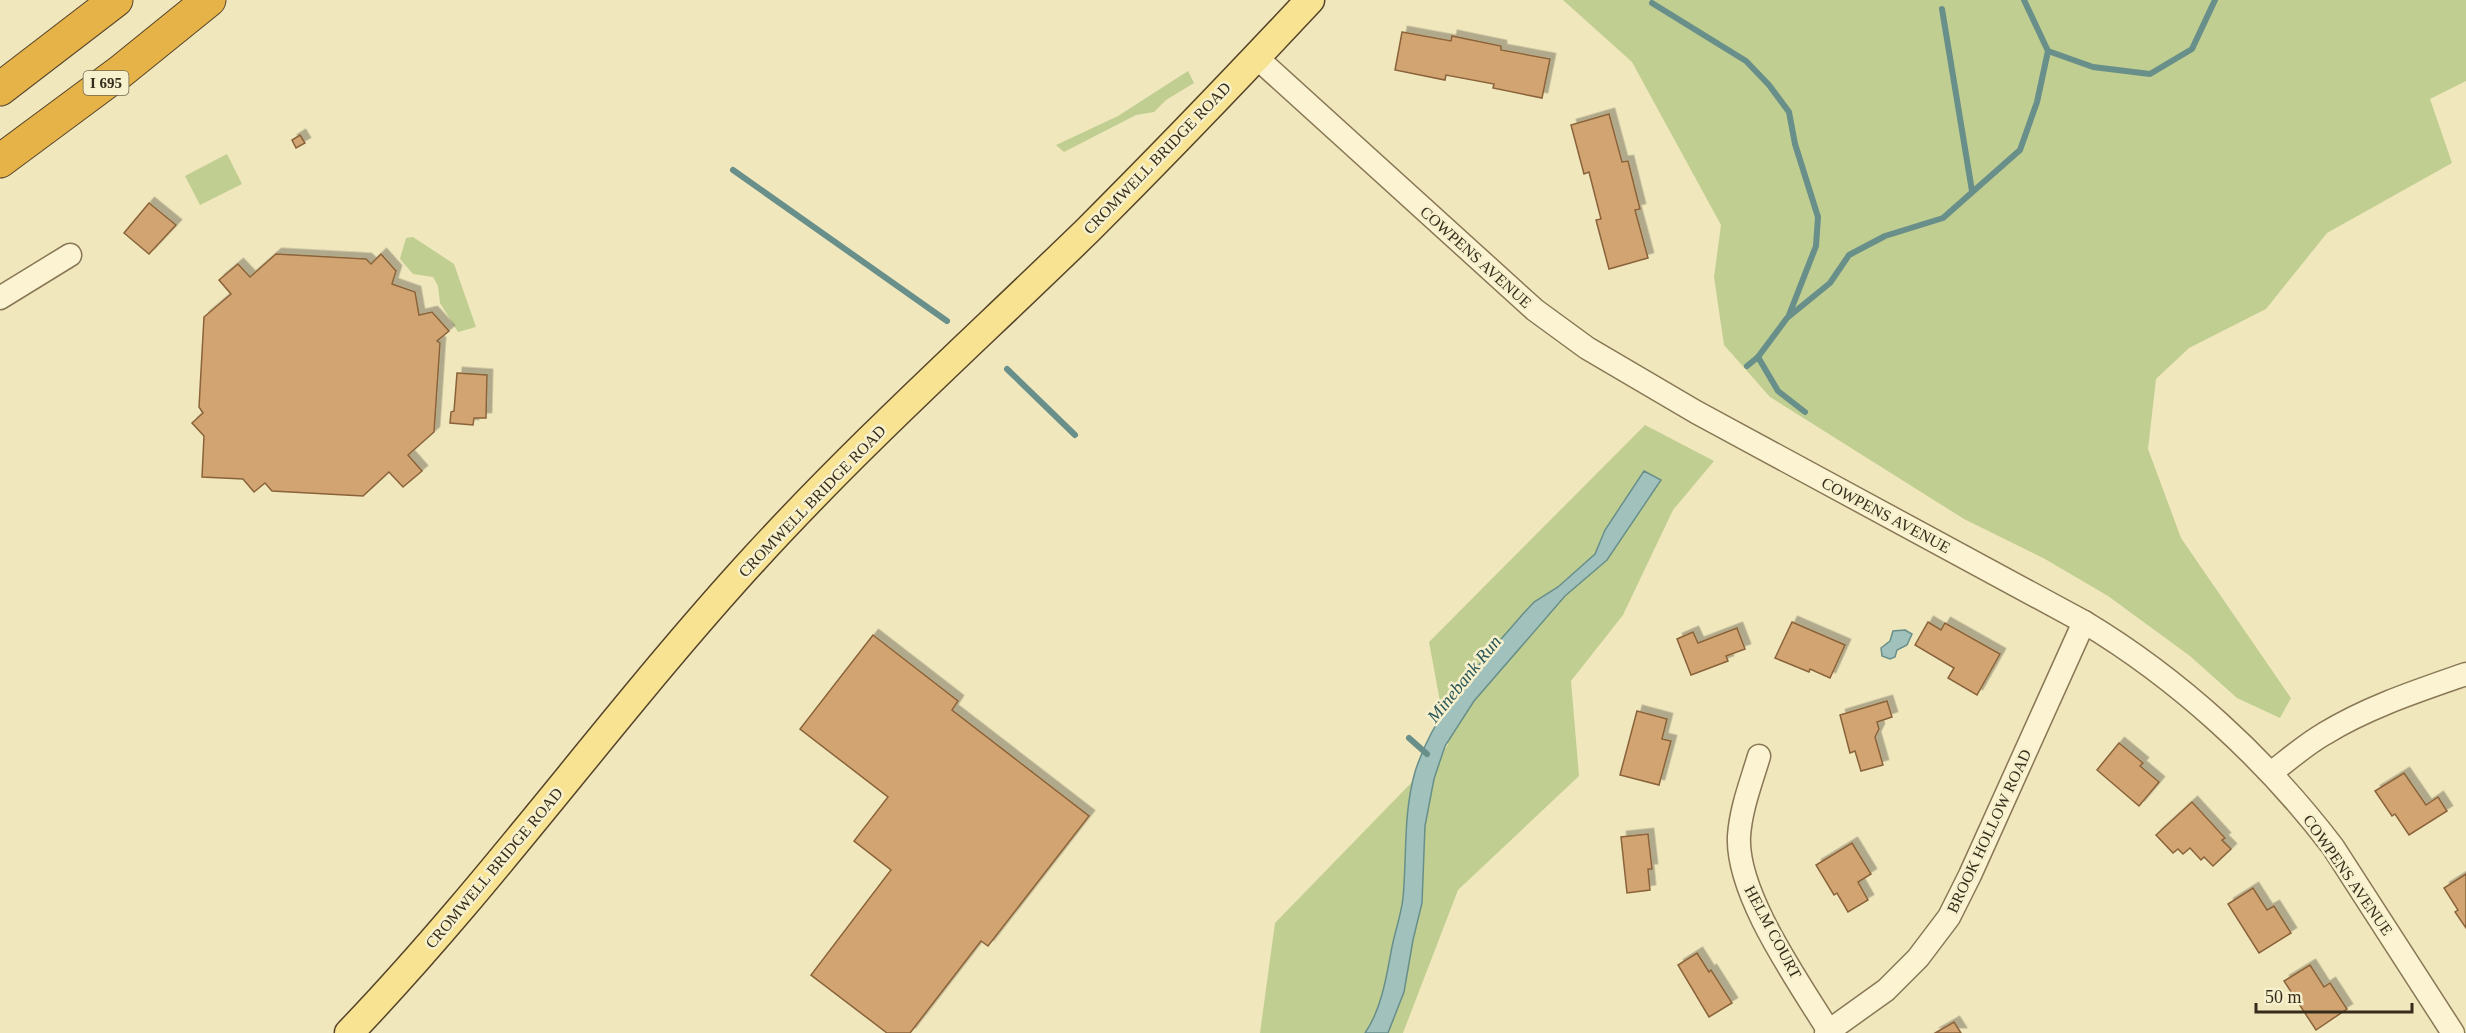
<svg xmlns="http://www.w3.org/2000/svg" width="2466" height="1033" viewBox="0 0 2466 1033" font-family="'Times New Roman',serif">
<defs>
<filter id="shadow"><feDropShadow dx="5.5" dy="-5.5" stdDeviation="0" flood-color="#0004"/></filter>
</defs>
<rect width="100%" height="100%" fill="#f0e7bd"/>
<!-- green -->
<g fill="#c0ce91">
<path d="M1563 0H2466V81L2430 99 2452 163 2327 233 2266 309 2189 348 2156 379 2148 449 2181 538 2291 698 2280 718 2237 698 2190 656 2108 596 2045 559 1964 519 1770 397 1724 345 1714 277 1721 225 1632 62Z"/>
<path d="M1188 71 1194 83 1166 100 1154 112 1136 115 1064 152 1056 145 1118 116Z"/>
<path d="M227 154 242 184 200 205 185 176Z"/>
<path d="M413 237 454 264 476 327 458 332 440 303 438 286 433 277 413 274 400 259 406 238Z"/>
<path d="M1645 425 1714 461 1673 510 1623 615 1571 681 1579 776 1458 890 1403 1033H1260L1275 923 1448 745 1429 642Z"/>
</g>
<!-- water -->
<g fill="#a1c1bc" stroke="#688f8a" stroke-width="1.5">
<path d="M1644 471 1661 480 1607 560 1565 596 1474 701 1445 746 1434 779 1425 826 1422 903 1413 940 1404 992 1388 1033H1365C1381 1010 1386 979 1391 952 1394 934 1401 916 1403 898 1407 856 1403 814 1415 772 1434 710 1481 663 1522 615L1534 602 1558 587 1595 554 1605 530Z"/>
<path d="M1905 630 1912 634 1907 645 1897 650 1895 657 1890 659 1882 656 1881 648 1890 641 1893 631Z"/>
</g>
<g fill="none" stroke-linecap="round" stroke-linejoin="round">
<!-- stream -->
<g stroke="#688f8a" stroke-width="6">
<path d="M2024 0 2048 51"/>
<path d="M1652 3 1746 61 1769 85 1789 112 1795 144 1818 217 1816 246 1789 315"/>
<path d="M1942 9 1972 191"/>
<path d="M733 170 947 321"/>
<path d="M1758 357 1778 391 1805 412"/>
<path d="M1747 366 1758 357 1787 318 1830 283 1849 255 1885 236 1943 218 2020 150 2037 102 2048 51 2093 67 2150 74 2192 49 2215 0"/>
<path d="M1007 369 1075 435"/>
<path d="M1409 738 1427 754"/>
</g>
</g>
<!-- building -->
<g fill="#d1a471" stroke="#8a633a" stroke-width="1.5" filter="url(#shadow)">
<path d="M1402 32 1451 41 1452 36 1501 46V50L1550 59 1542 98 1493 88 1494 84 1446 75 1445 80 1395 70Z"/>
<path d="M1609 114 1622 162 1628 161 1640 209 1635 210 1648 258 1609 269 1596 220 1601 219 1589 172 1584 174 1571 125Z"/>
<path d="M300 135 305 143 296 148 292 140Z"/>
<path d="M149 203 176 225 149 254 124 233Z"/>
<path d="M276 254 366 259 371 264 381 254 396 271 392 284 415 292 419 315 432 312 449 331 437 341 440 343 434 432 408 455 422 471 403 487 389 472 363 496 272 491 265 483 254 492 243 479 202 477 204 436 192 423 203 413 199 407 204 317 231 294 219 280 238 264 250 277Z"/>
<path d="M457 373 487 375 486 418H474L473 425 450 423 451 412 454 411Z"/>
<path d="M1792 622 1845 645 1830 678 1810 669 1809 672 1775 658Z"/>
<path d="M1928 622 1941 630 1945 623 2000 654 1977 695 1948 678 1954 668 1915 645Z"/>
<path d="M1737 628 1745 649 1726 656 1728 661 1691 675 1677 639 1693 632 1698 643Z"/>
<path d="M873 635 958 701 952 710 1089 816 988 946 981 941 910 1033H887L811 975 891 870 854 841 888 797 800 729Z"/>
<path d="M1887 701 1892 717 1877 722 1879 729 1875 737 1883 765 1861 771 1855 751 1850 753 1840 715Z"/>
<path d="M1637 711 1667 719 1662 739 1671 741 1659 785 1620 775Z"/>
<path d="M2119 743 2143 763 2140 766 2159 782 2139 806 2097 770Z"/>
<path d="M2404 773 2426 805 2438 797 2447 811 2409 835 2395 814 2392 816 2375 791Z"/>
<path d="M2192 802 2225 838 2222 840 2231 849 2213 866 2204 857 2201 860 2190 848 2183 854 2178 849 2173 853 2156 835Z"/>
<path d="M1648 834 1652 869H1648L1650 890 1627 893 1621 837Z"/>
<path d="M1852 843 1871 874 1858 882 1868 900 1848 912 1837 893 1834 895 1816 865Z"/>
<path d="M2466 874V928L2455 912 2458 910 2444 888Z"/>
<path d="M2253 888 2267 910 2274 906 2291 933 2259 953 2228 904Z"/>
<path d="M1697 953 1709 972 1711 970 1732 1003 1709 1017 1678 965Z"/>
<path d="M2310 965 2324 987 2330 983 2347 1009 2316 1030 2284 981Z"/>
<path d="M1954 1022 1961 1033H1935Z"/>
</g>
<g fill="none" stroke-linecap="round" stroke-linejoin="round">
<!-- minor casing -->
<g stroke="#897755" stroke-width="25">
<g id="minor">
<path d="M1256 57 1535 310 1587 348 1696 412 2084 622C2179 679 2266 759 2333 847L2453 1033"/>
<path d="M0 298 70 255"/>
<path d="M1759 756C1751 783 1741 808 1739 836 1736 895 1799 982 1830 1033"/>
<path d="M2271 773C2288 760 2305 745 2324 734 2368 707 2417 691 2466 674"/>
<path d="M1826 1033 1886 990 1918 958 1949 917 1970 875 2084 622"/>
</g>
</g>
<!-- major casing -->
<g stroke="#56442a" stroke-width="31">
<path id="major" d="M349 1033C493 883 614 712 754 559 860 443 976 339 1088 230 1163 155 1237 78 1310 0"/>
</g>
<!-- highway casing -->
<g stroke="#56442a" stroke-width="35">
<g id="highway">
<path d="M0 89 116 0"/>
<path d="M0 161 120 72 209 0"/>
</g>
</g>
<!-- minor -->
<use href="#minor" stroke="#fbf3d1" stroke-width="22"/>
<!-- major -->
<use href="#major" stroke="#f7e392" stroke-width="28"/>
<!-- highway -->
<use href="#highway" stroke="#e6b348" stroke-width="33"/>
</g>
<g text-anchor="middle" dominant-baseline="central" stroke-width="5" stroke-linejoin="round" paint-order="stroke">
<!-- shield labels -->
<rect fill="#f7f0cd" stroke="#716750" stroke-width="1.5" x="83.5" y="71" width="45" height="24" rx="4.5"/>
<g font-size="15" font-weight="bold" fill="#372c1b">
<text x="106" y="83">I 695</text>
</g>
<!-- street labels -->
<g font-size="16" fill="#372c1b" stroke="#f7f0cd">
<text transform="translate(1157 158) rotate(-46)">CROMWELL BRIDGE ROAD</text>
<text transform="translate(1476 257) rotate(42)">COWPENS AVENUE</text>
<text transform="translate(812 501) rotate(-46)">CROMWELL BRIDGE ROAD</text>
<text transform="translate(1886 515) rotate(28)">COWPENS AVENUE</text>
<text transform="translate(1989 831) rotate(-65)">BROOK HOLLOW ROAD</text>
<text transform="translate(494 868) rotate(-50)">CROMWELL BRIDGE ROAD</text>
<text transform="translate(2348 875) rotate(55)">COWPENS AVENUE</text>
<text transform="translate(1773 932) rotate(62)">HELM COURT</text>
</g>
<!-- water labels -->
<g font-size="18" font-style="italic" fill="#295658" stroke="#f7f0cd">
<text transform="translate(1464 679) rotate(-51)">Minebank Run</text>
</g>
</g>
<!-- scale -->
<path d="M2256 1003v9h156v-9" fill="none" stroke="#372c1b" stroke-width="3"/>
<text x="2265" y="1003" font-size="18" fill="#372c1b" stroke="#f7f0cd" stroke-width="4.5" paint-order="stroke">50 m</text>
</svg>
